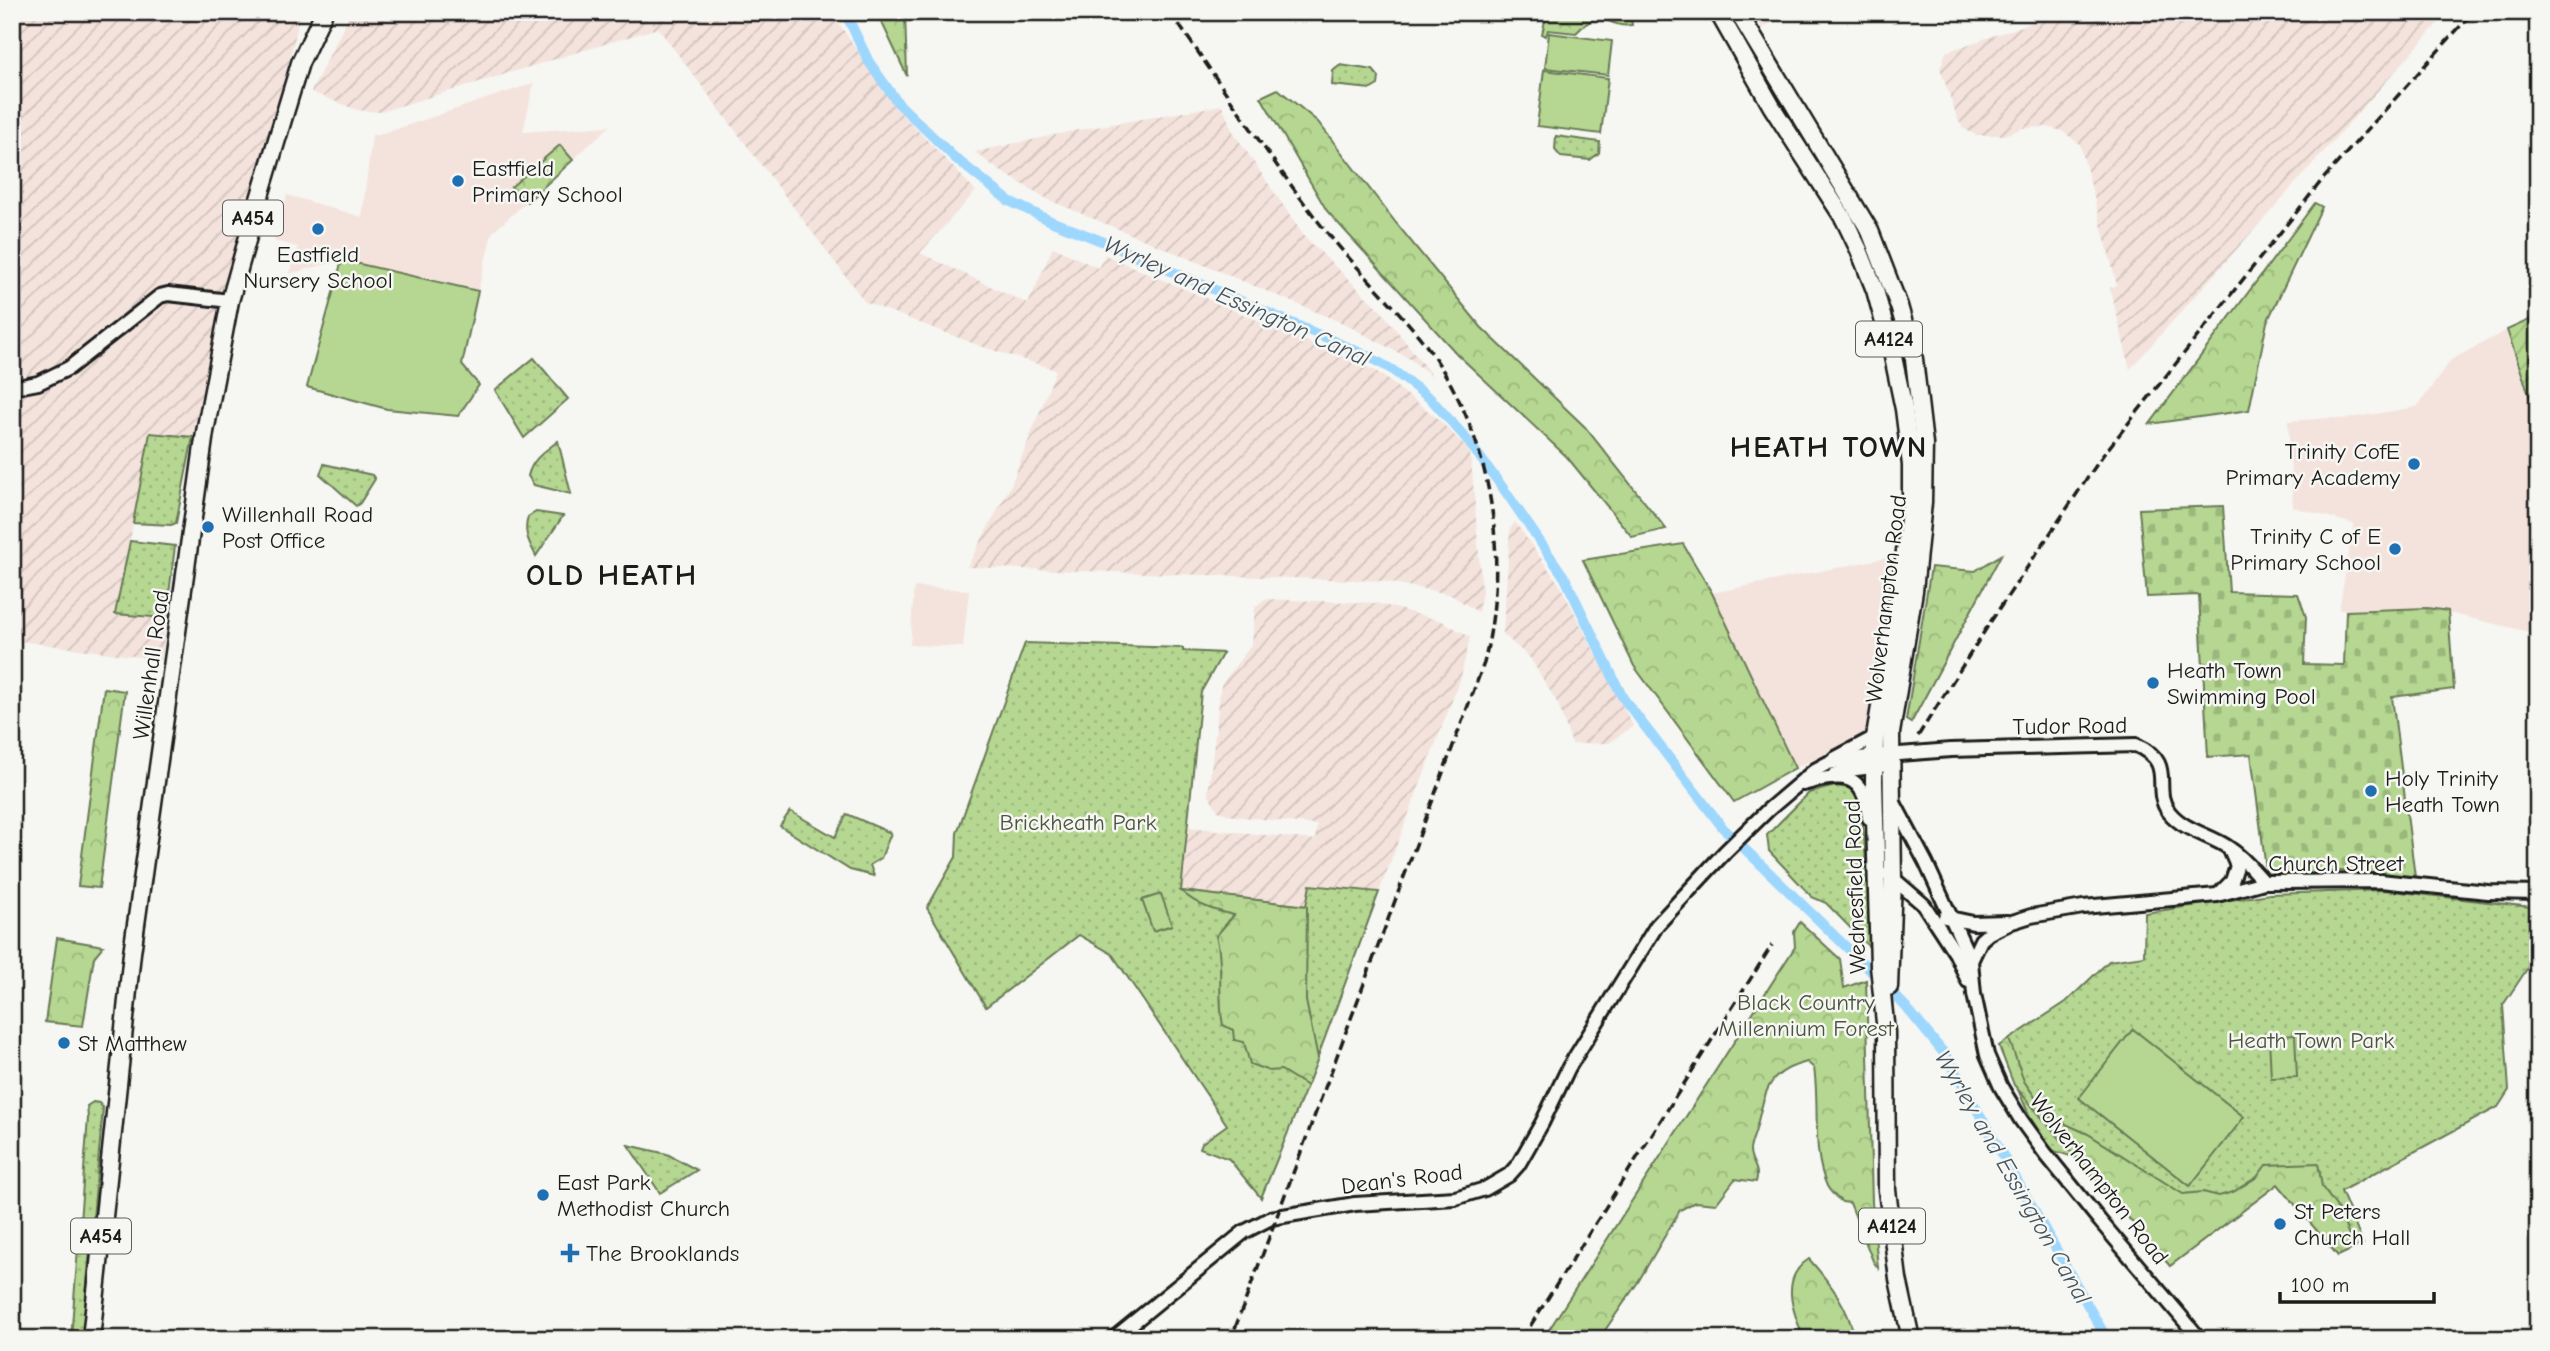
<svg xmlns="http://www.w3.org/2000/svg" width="2550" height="1351" viewBox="0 0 2550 1351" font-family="'Comic Neue',sans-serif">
<defs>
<pattern id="industrial-furrows" width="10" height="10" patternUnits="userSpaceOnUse" patternTransform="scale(1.75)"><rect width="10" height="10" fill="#f4e3dc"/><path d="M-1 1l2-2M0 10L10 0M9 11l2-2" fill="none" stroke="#d1c2bc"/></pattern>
<pattern id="grass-dots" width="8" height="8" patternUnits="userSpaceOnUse" patternTransform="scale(1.75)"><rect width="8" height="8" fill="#b5d791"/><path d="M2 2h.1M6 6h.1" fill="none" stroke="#9bb87c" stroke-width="1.8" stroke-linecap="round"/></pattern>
<pattern id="forest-crowns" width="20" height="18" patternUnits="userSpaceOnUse" patternTransform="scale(1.75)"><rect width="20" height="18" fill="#b5d791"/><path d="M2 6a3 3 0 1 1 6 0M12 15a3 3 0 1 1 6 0" fill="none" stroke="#9bb87c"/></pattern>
<pattern id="cemetery-stones" width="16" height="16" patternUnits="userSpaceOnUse" patternTransform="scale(1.75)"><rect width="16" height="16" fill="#b5d791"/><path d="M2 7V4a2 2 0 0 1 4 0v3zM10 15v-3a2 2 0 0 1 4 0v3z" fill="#9bb87c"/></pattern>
<pattern id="garden-furrows" width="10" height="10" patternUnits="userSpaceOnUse" patternTransform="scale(1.75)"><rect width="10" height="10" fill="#b5d791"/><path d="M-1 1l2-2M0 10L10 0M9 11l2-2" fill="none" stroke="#9bb87c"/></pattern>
</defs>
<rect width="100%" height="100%" fill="#f6f6f2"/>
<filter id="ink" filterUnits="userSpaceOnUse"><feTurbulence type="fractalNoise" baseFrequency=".0143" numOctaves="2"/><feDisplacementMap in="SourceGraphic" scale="14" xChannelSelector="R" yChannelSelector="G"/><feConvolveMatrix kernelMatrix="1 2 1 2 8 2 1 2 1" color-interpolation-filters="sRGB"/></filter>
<g filter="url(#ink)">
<!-- built -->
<g fill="#f4e3dc">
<path d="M1754 12H1795L1762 28Z"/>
<path d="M534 83 523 132 610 126 492 233 478 291 342 260 289 274 298 247 274 241 287 195 362 217 372 135H379Z"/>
<path d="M2507 330 2538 421V634L2427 608 2339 610 2354 524 2293 507 2288 421 2331 418 2344 419 2417 407 2451 360Z"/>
<path d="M1895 556 1866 735 1795 768 1712 593Z"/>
<path d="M914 587 969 590 963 647 910 645Z"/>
</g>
<!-- industrial -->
<g fill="url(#industrial-furrows)">
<path d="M12 12H301L282 91 224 294 193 437 150 434 116 614 166 618 162 660 12 640V396L29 392 26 375 12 378Z"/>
<path d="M351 12H831L899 111 976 191 920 253 1028 304 1053 247 1098 268 1105 255 1376 371 1436 417 1468 449 1471 458 1482 592 1478 612 1449 594 1382 581 967 567 1011 485 1056 370 980 346 865 302 658 28 380 112 357 110 311 92Z"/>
<path d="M2063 12H2448L2130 369 2110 288 2117 285 2080 144 2062 131 2047 127 2023 128 2004 135H1976L1964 129 1958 120 1940 68 1946 52Z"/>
<path d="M1222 105 1232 130 1304 236 1382 312 1433 377 1410 359 1345 324 1049 200 997 169 975 152 1073 131Z"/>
<path d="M1515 522 1560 585 1633 726 1609 743 1572 744 1558 704 1530 658 1503 634 1510 529Z"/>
<path d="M1265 599 1376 603 1442 621 1470 637 1461 677 1379 892 1310 885 1307 906 1181 891 1188 827 1315 840 1317 825 1234 816 1218 811 1208 794 1221 685 1252 644 1255 607Z"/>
</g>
<!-- grass -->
<g fill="url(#grass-dots)" stroke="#687a56" stroke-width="2">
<path d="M1340 65 1373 70 1379 77 1378 85 1371 89 1332 85 1333 71Z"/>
<path d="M1556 136 1600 142 1599 153 1590 160 1561 157 1555 150Z"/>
<path d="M534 358 568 399 524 438 495 390Z"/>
<path d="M150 433 193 437 176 523 171 525 133 523Z"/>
<path d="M558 441 571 494 534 485 528 476C532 459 544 452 558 441Z"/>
<path d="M324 464 372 475 375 479 360 503 356 506 320 474Z"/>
<path d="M536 512 563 516 536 556C529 542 523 533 528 517Z"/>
<path d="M130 541 175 546 166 618 115 614Z"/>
<path d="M1025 643 1183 648V651L1223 653 1201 692 1181 891 1306 906 1310 885 1379 892 1307 1086 1261 1198 1229 1159 1200 1148 1202 1143 1227 1125 1112 954 1079 935 986 1007 927 908 956 857 957 833Z"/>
<path d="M1835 786 1855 789 1861 797 1867 875 1869 947 1826 903 1812 897 1769 851 1767 835 1809 793Z"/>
<path d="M790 811 835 837 847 814 891 833 881 858 870 865 874 876 850 870 780 826Z"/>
<path d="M2384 890 2531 907 2533 960 2503 1005 2509 1090 2498 1107 2341 1191 2363 1244 2338 1256 2278 1184 2170 1266 2077 1158 2051 1150 2030 1117 1999 1046 2066 1002 2109 961 2144 956 2145 913 2270 894Z"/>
<path d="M93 1102 99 1103 103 1108 82 1339H71L88 1118 87 1106Z"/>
<path d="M628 1145 667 1154 697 1170 660 1193Z"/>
</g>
<!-- forest -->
<g fill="url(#forest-crowns)" stroke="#687a56" stroke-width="2">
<path d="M877 12H905L907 76Z"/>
<path d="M1547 12H1630L1632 25C1604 29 1605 3 1576 33L1548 30 1546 36 1542 34Z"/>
<path d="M1278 89 1318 122 1396 223 1481 327 1585 427 1666 529 1632 537 1567 457 1457 354 1327 211 1261 97Z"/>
<path d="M560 145 573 160 527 202 511 187Z"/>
<path d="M2315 203 2322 207 2267 322 2249 410 2150 424Z"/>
<path d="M1683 544 1712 593 1795 768 1734 802 1634 666 1583 560Z"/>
<path d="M2001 555 1911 723 1906 720 1931 567 1975 571Z"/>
<path d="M104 688 125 691 99 888 78 886Z"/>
<path d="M1181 891 1307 906 1306 1001 1318 1058 1307 1086 1281 1070 1269 1071 1250 1064 1244 1042 1234 1040 1233 1030 1223 1025C1217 996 1224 964 1216 936L1234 915C1213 910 1198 906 1181 891Z"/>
<path d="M1800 922 1840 959 1844 988 1866 980 1872 1202 1878 1268 1873 1261 1850 1203 1842 1202C1837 1198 1830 1192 1827 1186 1811 1150 1820 1106 1814 1068L1807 1062C1767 1072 1766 1090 1757 1125 1756 1133 1750 1143 1750 1151 1751 1164 1760 1167 1756 1182L1735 1179 1716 1204 1695 1202 1680 1210 1638 1282 1599 1339H1543L1795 947 1794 932Z"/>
<path d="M57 938 103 946 94 957 83 1026 45 1022Z"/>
<path d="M2009 1039 2024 1081 2048 1116 2088 1134 2183 1194 2203 1192 2219 1196 2233 1192 2257 1177 2266 1165 2318 1163 2322 1187 2336 1206 2355 1248 2338 1256 2278 1184 2170 1266 2014 1085 1999 1046Z"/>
<path d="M1809 1259C1831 1284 1848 1306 1855 1339H1804C1793 1312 1779 1278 1809 1259Z"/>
</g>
<!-- cemetery -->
<path fill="url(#cemetery-stones)" stroke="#687a56" stroke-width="2" d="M2223 506 2229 592 2298 594 2306 617 2304 664 2344 665 2346 611 2427 608 2448 611 2454 689 2392 697 2415 877 2340 871 2267 877 2251 754 2208 757 2199 595 2147 597 2139 509Z"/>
<!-- garden -->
<path fill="url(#garden-furrows)" stroke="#687a56" stroke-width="2" d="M2538 316V421L2507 330Z"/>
<!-- pitch -->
<g fill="#b5d791" stroke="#687a56" stroke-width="2">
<path d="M1549 33 1612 41 1608 75 1545 68Z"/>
<path d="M1544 70 1608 78 1601 134 1537 126Z"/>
<path d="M342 260 478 291 462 365 479 385 458 416 387 409 307 387Z"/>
<path d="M1161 894 1172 925 1153 931 1142 900Z"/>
<path d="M2133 1029 2244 1117 2190 1186 2079 1098Z"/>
<path d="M2295 1035 2297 1077 2271 1078 2269 1037Z"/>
</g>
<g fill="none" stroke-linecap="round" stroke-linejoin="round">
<!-- canal -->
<path stroke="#9dd7fe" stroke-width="10" d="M845 12 869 62 898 103 955 158 1009 201 1053 222 1099 240 1366 355 1391 369 1431 399 1464 436 1503 488 1565 578 1623 698 1723 828 1866 966 1906 1007 1947 1057 2107 1339"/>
<!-- tertiary casing -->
<g stroke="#1c1c1c" stroke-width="18">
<g id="tertiary">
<path d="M12 388 38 383 69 368 160 296 168 294 230 301"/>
<path d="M1834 759 1875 737"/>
<path d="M1834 775 1848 770 1881 766"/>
<path d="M1803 784C1842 773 1864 771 1869 818"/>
<path d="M1892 799 1926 863 1971 961 1974 994 1987 1055 2001 1087 2021 1120 2045 1153 2100 1221 2200 1339"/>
<path d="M1888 874 1924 905 1956 954 1968 981"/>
<path d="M2219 894 2232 881 2237 866 2230 850"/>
<path d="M1945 917 1973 923 2007 922"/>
<path d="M1971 961 1981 940 1989 933 2012 922 2031 916 2083 907 2217 895 2264 882 2380 881 2488 892 2538 893"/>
<path d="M1113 1339 1244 1232 1271 1218 1355 1204 1455 1198 1485 1189 1509 1175 1518 1165 1542 1123 1569 1067 1657 925 1725 852 1768 810 1815 770 1828 763 1874 756 1951 750 2136 745C2178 764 2150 788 2169 812 2184 831 2211 835 2229 848 2243 857 2253 870 2264 882"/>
</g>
</g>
<!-- primary casing -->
<g stroke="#1c1c1c" stroke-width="21">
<g id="primary">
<path d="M1718 12 1772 107 1844 219 1859 250 1875 290 1892 352 1904 409 1911 465V503L1903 567 1875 737 1874 781 1879 966 1886 1032 1887 1190 1898 1279 1911 1339"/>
<path d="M1738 12 1870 231 1899 306 1914 359 1924 444 1923 503 1914 591 1891 733 1893 880 1889 987"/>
</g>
</g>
<!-- trunk casing -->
<g stroke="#1c1c1c" stroke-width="21">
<path id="trunk" d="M91 1339 132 953 205 432 230 301 253 219 300 63 324 12"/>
</g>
<!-- tertiary -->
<use href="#tertiary" stroke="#f6f6f2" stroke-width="12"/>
<!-- primary -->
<use href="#primary" stroke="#f6f6f2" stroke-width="16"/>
<!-- trunk -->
<use href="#trunk" stroke="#f6f6f2" stroke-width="16"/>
<!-- rail -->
<g stroke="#1c1c1c" stroke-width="3.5" stroke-dasharray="10 5" stroke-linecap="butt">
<path d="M1170 12C1218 80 1264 150 1314 216 1347 260 1388 297 1422 340 1492 431 1511 553 1484 663L1231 1339"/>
<path d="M1918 736 1991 621 2103 455 2323 179 2473 12"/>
<path d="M1522 1339 1772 945"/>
</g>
</g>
</g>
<!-- markers -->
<g fill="#1f6fb2" stroke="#f6f6f2" stroke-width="2.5">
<circle cx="458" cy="181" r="7"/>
<circle cx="318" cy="229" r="7"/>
<circle cx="2414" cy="464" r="7"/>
<circle cx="208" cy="527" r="7"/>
<circle cx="2395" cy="549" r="7"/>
<circle cx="2153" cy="683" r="7"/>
<circle cx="2371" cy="791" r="7"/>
<circle cx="64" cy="1043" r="7"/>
<circle cx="543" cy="1195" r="7"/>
<circle cx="2280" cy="1224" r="7"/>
<path d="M566.5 1242.5h7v7h7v7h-7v7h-7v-7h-7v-7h7z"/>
</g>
<g text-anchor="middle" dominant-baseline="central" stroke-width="5" stroke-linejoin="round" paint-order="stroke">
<!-- shield labels -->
<g fill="#f6f6f2" stroke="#5d5d5c" stroke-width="2">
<rect x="223" y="200.5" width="60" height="35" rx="5"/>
<rect x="1856" y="321.5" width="66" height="35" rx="5"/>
<rect x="1859" y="1208.5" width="66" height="35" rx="5"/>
<rect x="71" y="1218.5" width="60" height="35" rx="5"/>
</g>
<g font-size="21" font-weight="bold" fill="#1c1c1c">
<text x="253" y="218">A454</text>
<text x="1889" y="339">A4124</text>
<text x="1892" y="1226">A4124</text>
<text x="101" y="1236">A454</text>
</g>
<!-- poi labels -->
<g font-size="23" fill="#1c1c1c" stroke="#f6f6f2" text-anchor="start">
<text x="472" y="168">Eastfield<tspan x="472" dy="26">Primary School</tspan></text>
<text x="318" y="254" text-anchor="middle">Eastfield<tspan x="318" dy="26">Nursery School</tspan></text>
<text x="2400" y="451" text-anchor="end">Trinity CofE<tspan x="2400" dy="26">Primary Academy</tspan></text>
<text x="222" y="514">Willenhall Road<tspan x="222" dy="26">Post Office</tspan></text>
<text x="2381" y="536" text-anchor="end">Trinity C of E<tspan x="2381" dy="26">Primary School</tspan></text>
<text x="2167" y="670">Heath Town<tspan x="2167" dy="26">Swimming Pool</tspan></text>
<text x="2385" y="778">Holy Trinity<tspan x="2385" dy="26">Heath Town</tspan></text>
<text x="78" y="1043">St Matthew</text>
<text x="557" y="1182">East Park<tspan x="557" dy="26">Methodist Church</tspan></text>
<text x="2294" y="1211">St Peters<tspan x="2294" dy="26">Church Hall</tspan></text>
<text x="586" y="1253">The Brooklands</text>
</g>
<!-- street labels -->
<g font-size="23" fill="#1c1c1c" stroke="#f6f6f2">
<text transform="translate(1886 599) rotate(-83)">Wolverhampton Road</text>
<text transform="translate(151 665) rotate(-82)">Willenhall Road</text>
<text transform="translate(2070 726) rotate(-1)">Tudor Road</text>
<text x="2336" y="863">Church Street</text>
<text transform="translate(1855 887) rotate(-92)">Wednesfield Road</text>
<text transform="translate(1402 1179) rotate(-7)">Dean's Road</text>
<text transform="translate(2099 1179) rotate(52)">Wolverhampton Road</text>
</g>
<!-- park labels -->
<g font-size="23" fill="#4a543f" stroke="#f6f6f2">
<text x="1078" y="822">Brickheath Park</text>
<text x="1806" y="1002">Black Country<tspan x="1806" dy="26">Millennium Forest</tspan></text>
<text x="2311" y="1040">Heath Town Park</text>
</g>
<!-- water labels -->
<g font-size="24" font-style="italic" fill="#435460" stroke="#f6f6f2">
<text transform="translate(1237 301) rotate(24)">Wyrley and Essington Canal</text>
<text transform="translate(2013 1177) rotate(60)">Wyrley and Essington Canal</text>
</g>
<!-- district labels -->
<g font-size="30" font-weight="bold" letter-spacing="2" fill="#1c1c1c" stroke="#f6f6f2">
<text x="1829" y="447">HEATH TOWN</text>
<text x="612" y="575">OLD HEATH</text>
</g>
</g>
<!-- margin -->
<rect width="2550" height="1351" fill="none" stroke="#f6f6f2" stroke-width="42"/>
<rect x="21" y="21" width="2508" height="1309" fill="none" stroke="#1c1c1c" stroke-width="2.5" filter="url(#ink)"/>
<!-- scale -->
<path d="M2280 1292v10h154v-10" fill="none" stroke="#1c1c1c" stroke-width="3.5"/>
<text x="2291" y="1292" font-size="21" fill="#1c1c1c" stroke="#f6f6f2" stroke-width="5" paint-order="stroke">100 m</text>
</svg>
